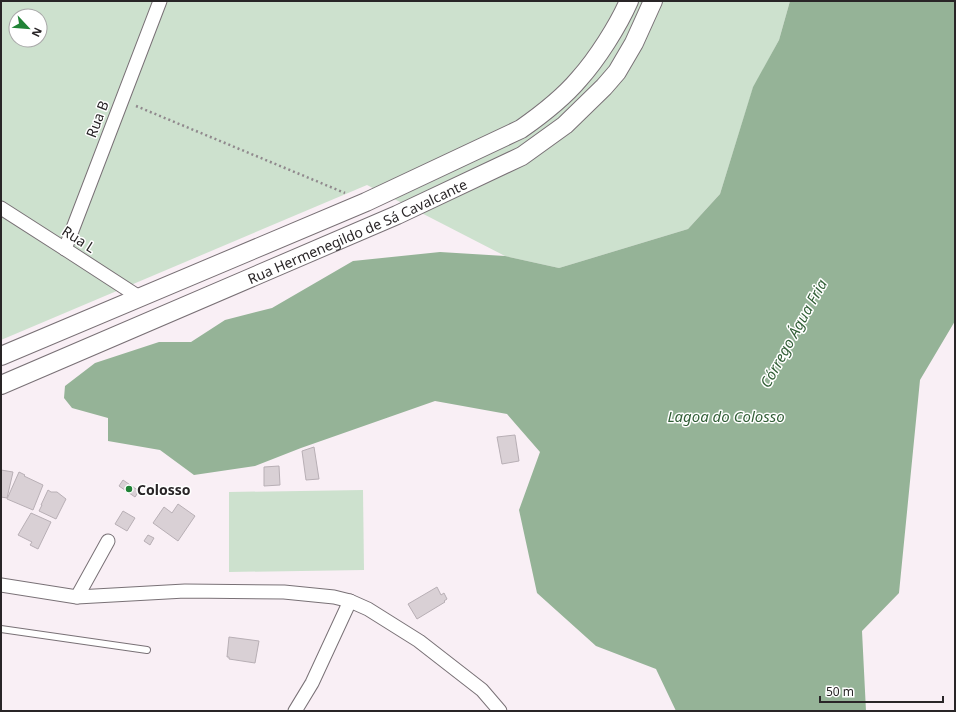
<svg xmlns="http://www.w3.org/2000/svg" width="956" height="712" viewBox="0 0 956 712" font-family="'Noto Sans',sans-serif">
<rect width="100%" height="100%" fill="#f9eff5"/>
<!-- green -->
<g fill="#cde1ce" fill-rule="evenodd">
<path d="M1 1H790L779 40 753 88 720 194 688 229 559 268 505 256 367 185 1 340ZM16 16H40V40H16Z"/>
<path d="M363 490 364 570 229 572V492Z"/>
</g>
<!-- water -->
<path fill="#95b397" d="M790 1H955V321L920 380 899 593 862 631 866 711H676L656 669 596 646 537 593 519 510 540 452 507 414 435 401 301 448 255 466 194 475 160 450 108 441V418L72 408 64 398 65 386 95 363 159 342H191L225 320 272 308 353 261 440 252 505 256 559 268 688 229 720 194 753 87 779 40Z"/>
<!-- building -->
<g fill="#d9d0d5" stroke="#b8afb5">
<path d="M515 435 519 461 502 464 497 437Z"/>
<path d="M314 447 319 479 306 480 302 451Z"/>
<path d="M279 466 280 485 264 486V467Z"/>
<path d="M1 470 13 472 7 498 1 497Z"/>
<path d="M19 472 25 475 24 476 43 485 33 510 7 499Z"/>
<path d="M123 480 139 491 135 497 119 486Z"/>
<path d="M48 490 51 492H57L66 499 56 519 39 511 42 505H41Z"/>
<path d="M178 504 195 516 178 541 153 523 164 507 172 513Z"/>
<path d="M123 511 135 518 127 531 115 524Z"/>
<path d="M31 513 51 522 38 549 30 545 32 542 18 535Z"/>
<path d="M148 535 154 538 150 545 144 541Z"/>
<path d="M437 587 441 595 444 593 447 599 444 601 445 602 417 619 408 604Z"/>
<path d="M229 637 259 641 255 663 229 659V657H227Z"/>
</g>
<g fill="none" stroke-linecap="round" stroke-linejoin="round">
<!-- lane casing -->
<g stroke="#797176" stroke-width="8">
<path id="lane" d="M1 629 147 650"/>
</g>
<!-- street casing -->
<g stroke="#797176" stroke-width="15">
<g id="street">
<path d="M1 208 65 249 139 297"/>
<path d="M65 249 160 1"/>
<path d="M1 585 77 597 185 591 284 592 334 597 350 601 368 609 419 641 482 690 500 711"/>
<path d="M77 597 108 541"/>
<path d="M295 711 312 683 350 601"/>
</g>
</g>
<!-- secondary casing -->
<g stroke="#797176" stroke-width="20">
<g id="secondary">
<path d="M1 356 366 202 521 129C541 115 563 98 579 79 597 59 618 26 629 1"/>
<path id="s1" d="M1 385 397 215 522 156 565 125 604 87 617 72 634 43 653 1"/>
</g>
</g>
<!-- path -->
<path stroke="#90898d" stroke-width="2.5" stroke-dasharray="2 3" stroke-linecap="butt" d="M136 106 345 193"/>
<!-- lane -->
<use href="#lane" stroke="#fff" stroke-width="6"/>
<!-- street -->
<use href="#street" stroke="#fff" stroke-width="13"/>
<!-- secondary -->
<use href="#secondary" stroke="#fff" stroke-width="18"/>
</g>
<!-- markers -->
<circle fill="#208336" stroke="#fff" stroke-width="1.5" cx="129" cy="489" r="4"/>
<g text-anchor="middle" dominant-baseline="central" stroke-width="3" stroke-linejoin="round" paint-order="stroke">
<!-- street labels -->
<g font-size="14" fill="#292527" stroke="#fff">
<text transform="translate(97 119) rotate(-69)">Rua B</text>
<text stroke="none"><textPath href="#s1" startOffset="388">Rua Hermenegildo de Sá Cavalcante</textPath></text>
<text transform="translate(79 239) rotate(33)">Rua L</text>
</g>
<!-- poi labels -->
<g font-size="14" font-weight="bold" fill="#292527" stroke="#fff" text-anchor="start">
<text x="137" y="489">Colosso</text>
</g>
<!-- water labels -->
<g font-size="15" font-style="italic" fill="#325f37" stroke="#fff">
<text transform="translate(793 333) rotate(-61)">Córrego Água Fria</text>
<text x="726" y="416">Lagoa do Colosso</text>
</g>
</g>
<!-- border -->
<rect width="956" height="712" fill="none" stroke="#292527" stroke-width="4"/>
<!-- north arrow -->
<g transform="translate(28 28) rotate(116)"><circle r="19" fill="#ffffff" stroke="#a9a8a9"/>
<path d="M0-3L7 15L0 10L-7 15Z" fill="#208336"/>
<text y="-6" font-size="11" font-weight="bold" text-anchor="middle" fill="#292527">N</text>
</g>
<!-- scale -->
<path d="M820 696v6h123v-6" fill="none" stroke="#292527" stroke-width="2"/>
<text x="826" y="696" font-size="12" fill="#292527" stroke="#ffffff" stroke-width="3" paint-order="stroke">50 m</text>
</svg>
